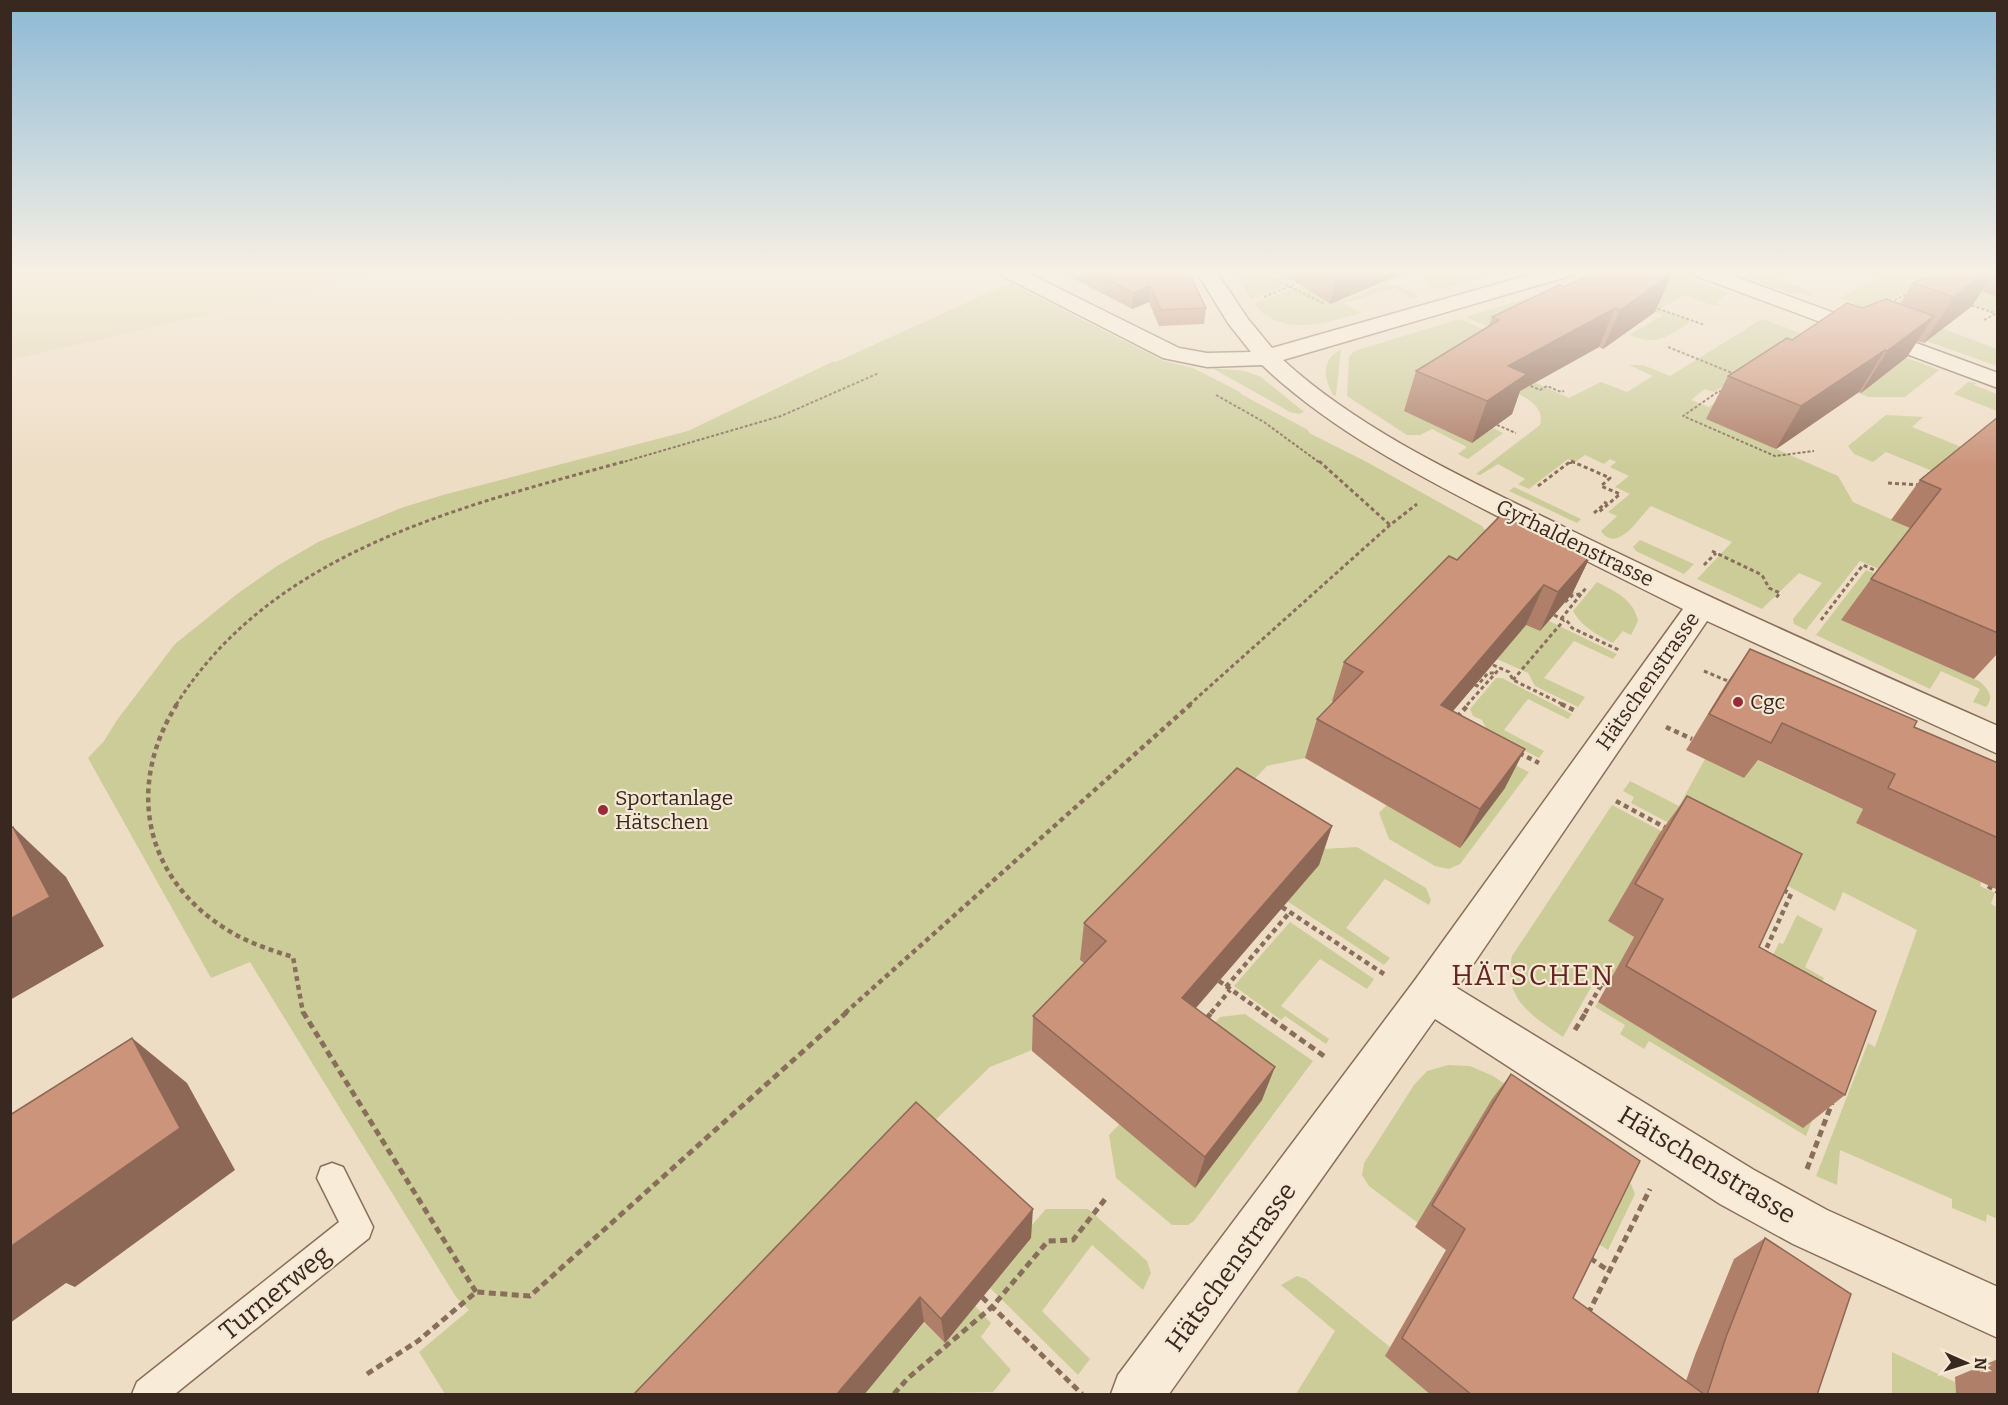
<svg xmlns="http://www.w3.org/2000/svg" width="2008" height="1405" viewBox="0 0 2008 1405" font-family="Bitter,serif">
<rect width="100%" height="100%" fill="#eeddc5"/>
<!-- farmland -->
<path fill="#e3d6b2" d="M11 271H395L11 360Z"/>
<!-- green -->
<g fill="#cc9">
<path d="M1233 271H1262L1273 278 1280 275 1294 282 1251 300Z"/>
<path d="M1445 271H1483L1486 272 1480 275 1484 278 1443 289 1429 286 1425 279Z"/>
<path d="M1621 271 1670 272 1729 293 1715 302 1720 305H1711L1684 295 1660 309 1686 319 1689 323C1666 338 1656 346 1629 335L1663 315 1609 294Z"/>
<path d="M1729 271H1791L1776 278 1800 287 1814 297 1797 292 1793 294Z"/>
<path d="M1893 271H1997V313L1944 294 1925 282 1872 310 1839 298Z"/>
<path d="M1010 283 1164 361 1193 368 1240 392 1241 394 1308 430 1309 433 1365 461 1482 526 1486 531 1473 542 1576 593H1572L1350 711 1305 758 1267 766 1080 960 1102 977 1032 1050 990 1067 920 1135 676 1394H445L419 1352 469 1310 456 1297 250 962 211 978 88 758 104 741 117 720 175 644 237 594 277 566 318 542 401 508 443 495 688 431 834 361 836 362Z"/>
<path d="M1376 284 1396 285 1416 294 1417 297 1412 298 1394 288 1345 303 1361 313C1326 323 1281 338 1254 304L1301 285 1314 291 1312 293 1330 304 1360 295 1376 286Z"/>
<path d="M1923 289 1982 310 1944 298 1912 317 1997 349V366L1918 338 1879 312Z"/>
<path d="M1538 295 1515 339 1466 317Z"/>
<path d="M1460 319 1511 342 1481 358 1569 398 1601 382 1627 392 1653 376 1629 365H1643L1670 376 1762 319 1809 336 1745 372 1714 392 1705 389 1691 400 1709 407 1722 398 1776 449 1838 476 1853 502 1997 567 1977 610 1860 561 1806 630 1794 624 1793 619 1822 583 1799 573 1762 609 1697 579 1732 542 1651 506C1642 513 1618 556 1601 531L1617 516 1608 512 1630 494 1615 487 1629 476 1610 467 1616 462 1610 459 1604 464 1585 455 1575 462 1568 459 1529 489 1518 484 1525 479 1498 464 1480 475 1476 474 1540 425C1546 404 1520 395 1505 387L1445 430 1472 443 1493 428 1503 433 1468 459 1458 454 1467 447 1432 429 1420 435H1407L1347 396 1349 357 1354 351Z"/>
<path d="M1857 340 1937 369 1939 370 1905 397H1869L1858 393Z"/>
<path d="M1341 349 1336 395 1334 396C1323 379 1321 360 1341 349Z"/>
<path d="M1212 368 1245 371 1261 377 1304 412 1299 414 1290 412Z"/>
<path d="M1968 382 1976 383 1974 385 1997 394V411L1954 394Z"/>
<path d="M1886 415 1923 417 1912 427 1969 450 1942 475 1886 452 1873 462 1854 454 1848 446Z"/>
<path d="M1514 487 1581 519 1577 523 1509 491Z"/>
<path d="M1640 540 1694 564 1684 574 1636 551 1633 547Z"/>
<path d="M1866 570 1921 593 1841 620 1979 681C1988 689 1995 697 1986 707L1973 702 1980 689 1941 671 1930 689 1816 635Z"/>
<path d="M1597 582C1615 591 1634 600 1638 621L1631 635 1623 631 1613 643C1598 636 1580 625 1573 611Z"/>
<path d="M1549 621 1617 654 1613 659 1574 641 1544 678 1585 697 1578 707 1535 686 1528 673 1497 659 1526 625 1540 631Z"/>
<path d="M1496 678H1502L1572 714 1568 719 1528 699 1504 730 1544 751 1539 758 1488 732 1482 720 1473 716 1470 709Z"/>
<path d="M1504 759 1529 772 1460 864 1449 869 1435 866 1389 839 1379 813 1387 805 1461 847Z"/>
<path d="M1705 759H1755L1863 809 1857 823 1981 882 1980 886 1995 893 1991 904 1998 908 1997 1219 1987 1214 1986 1222 1952 1208V1199L1840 1150 1837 1185 1816 1176 1868 1043 1875 1047 1917 930 1843 892 1835 911 1631 803 1634 797 1623 791 1630 781 1679 806Z"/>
<path d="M1612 805 1769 888 1609 921 1634 937 1610 981 1598 975 1563 1037C1532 1016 1502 998 1512 956Z"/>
<path d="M1357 847 1426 888 1431 900 1429 905 1385 879 1346 928 1390 958 1384 965 1287 901 1323 849Z"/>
<path d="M1797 915 1823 929 1805 967 1824 978 1819 988 1766 969 1779 943 1783 944Z"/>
<path d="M1290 922 1374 979 1367 989 1320 959 1281 1006 1329 1039 1326 1044 1285 1016 1281 1020 1234 986Z"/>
<path d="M1598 1002 1803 1127 1840 1049 1806 1136 1649 1041 1644 1049 1620 1034 1625 1025 1595 1007Z"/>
<path d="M1245 1014 1313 1061 1194 1221 1188 1225H1172L1116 1178 1109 1135 1193 1048 1220 1017Z"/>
<path d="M1448 1065 1470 1066 1493 1076 1611 1155 1619 1177 1631 1184 1635 1194 1608 1250 1589 1238 1418 1223 1369 1186 1362 1175 1364 1163 1414 1085 1427 1071Z"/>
<path d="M1046 1209H1088L1147 1261 1151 1273 1143 1290 1092 1245 1042 1311 1090 1359 1078 1375 990 1288 1031 1238 1025 1233Z"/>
<path d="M1297 1276 1306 1279 1390 1347 1386 1357 1431 1394H1296L1335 1331 1281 1285Z"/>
<path d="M975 1306 991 1323 981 1337 1011 1370 993 1392 864 1394 924 1323 945 1343Z"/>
<path d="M1892 1352 1955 1382 1956 1394H1892Z"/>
</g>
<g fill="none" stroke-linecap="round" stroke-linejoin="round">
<!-- lane casing -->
<g stroke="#896e5b" stroke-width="3">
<path id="lane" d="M332 1163 343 1167 373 1227 369 1238 175 1394H132L137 1382 339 1222 317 1178 321 1167Z"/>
</g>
<!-- street casing -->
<g stroke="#896e5b" stroke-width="3">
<g id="street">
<path d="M998 271H1024L1179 348 1207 353 1251 352 1228 323 1196 271H1216L1248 319 1272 348 1543 271H1576L1573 275 1283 360C1362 432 1468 480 1564 527 1707 597 1852 662 1998 726V754L1707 621 1457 988 1754 1170 1827 1210 1998 1287V1338L1793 1244 1720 1204 1435 1019 1169 1394H1111L1118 1375 1415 980 1683 609C1624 580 1566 550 1507 521 1421 477 1332 431 1262 365L1207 367 1163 358 1001 275Z"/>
<path d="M1691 271H1720L1998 373V388L1694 275Z"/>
</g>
</g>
<!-- path-far3 -->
<g stroke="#896e5b" stroke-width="2" stroke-dasharray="3 2" stroke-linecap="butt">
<path d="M1258 271 1325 304"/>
<path d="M1893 271 1922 282"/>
<path d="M1872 275 1881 271"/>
<path d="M1264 297 1297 283"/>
<path d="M1890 303 1910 292"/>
<path d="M1967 304 1998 314"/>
<path d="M1653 307 1705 325"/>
<path d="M1984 320 1995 314"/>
<path d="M1668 347 1737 375"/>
<path d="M1526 384 1540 390 1547 386 1561 392 1564 391"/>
<path d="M1722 392 1719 391 1683 416 1775 456 1814 451"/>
<path d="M1216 395 1264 422 1320 463"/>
<path d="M1497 425 1516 433"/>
<path d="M620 463 781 416 879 373"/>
<path d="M1569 463H1575"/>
</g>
<!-- path-far2 -->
<g stroke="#896e5b" stroke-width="3" stroke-dasharray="4 3" stroke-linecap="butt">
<path d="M1319 461 1390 525"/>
<path d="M1571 461 1610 478 1601 486 1620 494 1599 512"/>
<path d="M1888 483 1921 485"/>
<path d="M1538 486 1571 461"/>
<path d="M1594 513 1606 503 1604 502"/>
<path d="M1712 551 1762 575 1769 588 1780 593 1775 599"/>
<path d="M1704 565 1716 553"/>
<path d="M1565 602 1573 595 1581 594"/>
<path d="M1554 615 1568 622 1572 628 1621 651"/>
<path d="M1561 619 1586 588"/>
<path d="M1821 620 1863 565 1881 573"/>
<path d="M1493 665 1509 672 1513 680 1564 705"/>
<path d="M1704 671 1730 682"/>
<path d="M1513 680 1564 620"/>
<path d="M1475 685 1477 686 1488 673H1495"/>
<path d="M176 705C273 550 461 507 626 461"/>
<path d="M1189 705 1390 525 1417 504"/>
<path d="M1467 705 1500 668"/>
</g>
<!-- path-far1 -->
<g stroke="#896e5b" stroke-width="4.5" stroke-dasharray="5 4" stroke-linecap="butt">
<path d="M177 704C126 785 143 877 226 929 246 942 270 950 293 957L303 1013"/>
<path d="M1561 704 1576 711"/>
<path d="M1457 717 1469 704"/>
<path d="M1666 727 1692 739"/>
<path d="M1519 753 1539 763"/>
<path d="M1616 801 1668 829"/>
<path d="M1988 886 1998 892"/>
<path d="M1282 907 1387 976"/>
<path d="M1763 956 1791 894 1783 890"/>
<path d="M1219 981 1264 1013"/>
<path d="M1226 987 1290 912"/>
<path d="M845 1013 1191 704"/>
<path d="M1211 1013 1230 990"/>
<path d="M1585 1013 1603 982 1607 985"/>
</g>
<!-- path -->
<g stroke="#896e5b" stroke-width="5" stroke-dasharray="7 4.5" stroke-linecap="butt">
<path d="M303 1012 476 1292"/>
<path d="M1262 1012 1324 1056"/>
<path d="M1206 1019 1212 1012"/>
<path d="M1575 1030 1586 1012"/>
<path d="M1807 1169 1832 1103"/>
<path d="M1590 1258 1609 1271"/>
<path d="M982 1297 1082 1394"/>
<path d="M1588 1314 1650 1189"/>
<path d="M367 1374 418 1341 476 1292 530 1296 847 1012"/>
<path d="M894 1394 907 1379 992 1307 1048 1241 1073 1240 1106 1198"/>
</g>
<!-- lane -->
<use href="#lane" fill="#f8ebd8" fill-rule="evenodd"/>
<!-- street -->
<use href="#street" fill="#f8ebd8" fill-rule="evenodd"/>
</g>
<!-- wall -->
<g fill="#af7f6a">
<path d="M1059 271H1188L1206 308 1204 324 1159 326 1149 302 1132 309Z"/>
<path d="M1273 271H1409L1330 304 1301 285Z"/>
<path d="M1926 271H1998V297L1981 291 1972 306 1924 343 1917 341 1907 357 1861 393 1859 392 1776 449 1706 419 1728 376 1792 340 1863 308 1900 304 1913 283 1934 274Z"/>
<path d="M1564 287 1655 312 1603 349 1599 347 1520 391 1512 414 1472 443 1404 411 1416 371 1489 326 1492 317Z"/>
<path d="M1998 417V653L1974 679 1841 620 1871 579 1910 528 1891 520 1920 480Z"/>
<path d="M1591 555 1572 594 1540 631 1526 625 1453 711 1505 788 1460 848 1305 758 1317 719 1334 702 1332 701 1344 662 1457 560Z"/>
<path d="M1750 649 1914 727 1998 763V890L1856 823 1863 809 1758 760 1744 778 1686 750 1726 684Z"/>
<path d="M1687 796 1759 947 1845 1095 1803 1128 1598 1002 1634 937 1608 921 1659 834Z"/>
<path d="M1332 826 1319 865 1196 1008 1262 1100 1195 1188 1032 1051 1033 1016 1084 963 1080 960 1084 923Z"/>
<path d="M1511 1074 1573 1298 1686 1381 1695 1355 1734 1259 1765 1238 1817 1395H1431L1385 1356 1446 1250 1415 1227 1492 1099Z"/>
<path d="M1031 1238 945 1343 924 1322 633 1395Z"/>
<path d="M1998 1359V1395H1956L1955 1377Z"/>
</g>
<!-- shaded-wall -->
<g fill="#8e6856">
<path d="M1338 271H1409L1330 304Z"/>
<path d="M1988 271H1995L1972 306 1924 343 1954 297Z"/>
<path d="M1672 274 1655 312 1603 349 1620 310Z"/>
<path d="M1150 286 1149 302 1132 309 1133 293Z"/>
<path d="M1615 308 1599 347 1520 391 1512 414 1472 443 1487 401 1508 366Z"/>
<path d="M1934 316 1907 357 1861 393 1887 351Z"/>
<path d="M1885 350 1859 392 1776 449 1801 406Z"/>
<path d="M1591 555 1572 594 1540 631 1558 592Z"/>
<path d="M1544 585 1526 625 1425 744 1441 705Z"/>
<path d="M1525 749 1505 788 1460 848 1480 809Z"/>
<path d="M1332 826 1319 865 1174 1033 1182 998Z"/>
<path d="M13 827 66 877 104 946 10 1000V919Z"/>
<path d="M132 1038 187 1083 235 1170 75 1287 66 1283 10 1323 11 1247Z"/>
<path d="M1275 1067 1262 1100 1195 1188 1205 1157Z"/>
<path d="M1033 1209 1031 1238 945 1343 941 1319Z"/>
<path d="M920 1297 924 1322 864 1395H836Z"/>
</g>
<!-- building -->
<g fill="#cb947b" stroke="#8e6856" stroke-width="1.5">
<path d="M1090 271H1188L1206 308 1161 310 1150 286 1133 293Z"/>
<path d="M1596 271H1666L1672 274 1620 310 1615 308 1508 366 1527 374 1487 401 1416 371 1499 320 1492 317 1559 285 1564 287Z"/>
<path d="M1941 271H1988L1954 297 1913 283Z"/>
<path d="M1886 299 1934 316 1887 351 1885 350 1801 406 1728 376 1787 338 1792 340 1847 303 1863 308Z"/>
<path d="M1998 417V633L1871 579 1941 489 1920 480Z"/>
<path d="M1500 516 1591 555 1558 592 1544 585 1441 705 1525 749 1480 809 1317 719 1363 672 1344 662 1449 556 1457 560Z"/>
<path d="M1750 649 1917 721 1914 727 1998 763V838L1888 788 1895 774 1782 723 1771 743 1709 714Z"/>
<path d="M1237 768 1332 826 1182 998 1275 1067 1205 1157 1033 1016 1106 941 1084 923Z"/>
<path d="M1687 796 1802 854 1759 947 1876 1011 1845 1095 1626 966 1663 899 1635 884Z"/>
<path d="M13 827 50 897 10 919V828Z"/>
<path d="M132 1038 180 1128 10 1247V1115Z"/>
<path d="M1511 1074 1640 1161 1573 1298 1705 1395H1472L1402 1338 1465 1229 1432 1205Z"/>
<path d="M916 1102 1033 1209 941 1319 920 1297 836 1395H633Z"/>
<path d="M1765 1238 1851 1294 1817 1395H1707L1726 1337Z"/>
</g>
<!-- sky -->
<linearGradient id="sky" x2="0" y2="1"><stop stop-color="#8db9d4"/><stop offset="0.58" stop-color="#f7f0e5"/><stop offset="1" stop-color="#f7f0e5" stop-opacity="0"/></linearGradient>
<rect width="2008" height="468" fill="url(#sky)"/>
<!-- markers -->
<g fill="#972c38" stroke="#f5e8d4" stroke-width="2">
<circle cx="1738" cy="702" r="6"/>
<circle cx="603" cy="810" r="6"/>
</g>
<g text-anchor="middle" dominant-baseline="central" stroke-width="4.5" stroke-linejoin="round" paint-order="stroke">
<!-- street labels -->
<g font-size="21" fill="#39281f" stroke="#f5e8d4">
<text transform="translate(1575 543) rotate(26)">Gyrhaldenstrasse</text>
<text transform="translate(1648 681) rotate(-55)">Hätschenstrasse</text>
</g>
<!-- poi labels -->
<g font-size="21" fill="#39281f" stroke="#f5e8d4" text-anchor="start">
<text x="1750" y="702">Cgc</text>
<text x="615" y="798">Sportanlage<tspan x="615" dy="24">Hätschen</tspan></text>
</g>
<!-- near-street labels -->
<g font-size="26" fill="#39281f" stroke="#f5e8d4">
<text transform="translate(1707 1165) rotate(31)">Hätschenstrasse</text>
<text transform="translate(1231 1267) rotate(-54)">Hätschenstrasse</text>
<text transform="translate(275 1293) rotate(-39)">Turnerweg</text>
</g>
<!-- near-quarter labels -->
<g font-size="28" letter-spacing="1.5" fill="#65251f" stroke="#f5e8d4">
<text x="1533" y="975">HÄTSCHEN</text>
</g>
</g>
<!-- border -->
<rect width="2008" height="1405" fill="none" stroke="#39281f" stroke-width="24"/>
<!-- north arrow -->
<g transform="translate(1966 1363) rotate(93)" stroke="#f5e8d4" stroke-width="4.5" paint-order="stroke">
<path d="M0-4.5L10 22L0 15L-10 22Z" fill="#39281f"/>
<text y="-9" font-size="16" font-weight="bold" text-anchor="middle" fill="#39281f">N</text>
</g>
</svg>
